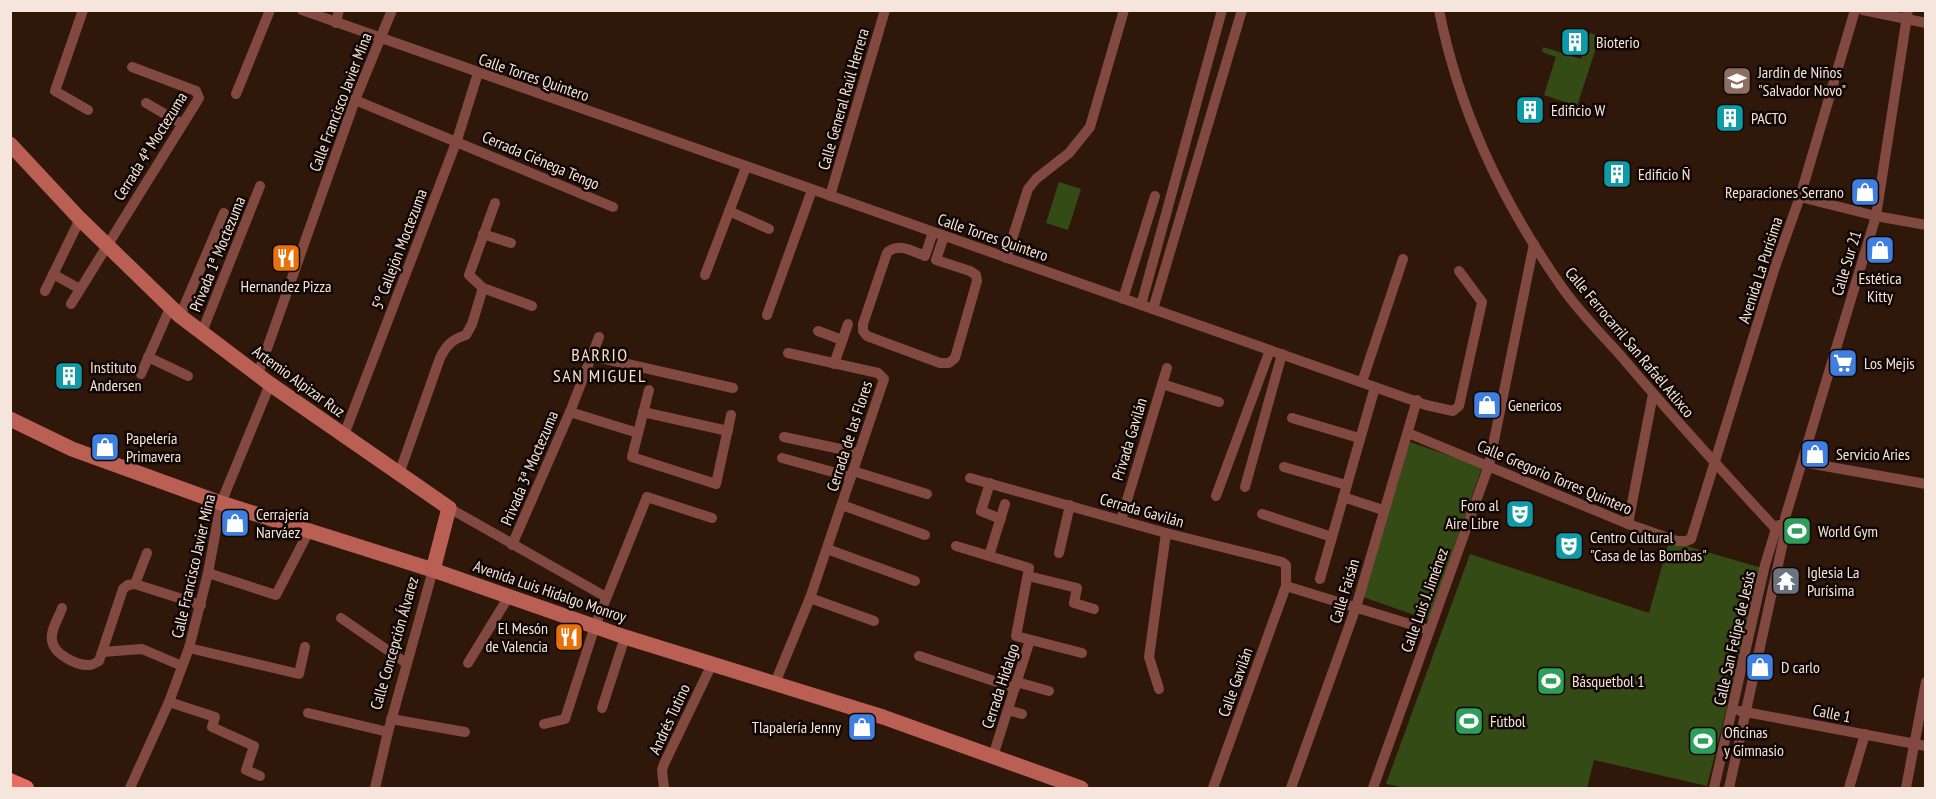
<svg xmlns="http://www.w3.org/2000/svg" width="1936" height="799" viewBox="0 0 1936 799" font-family="'PT Sans Narrow',sans-serif">
<rect width="100%" height="100%" fill="#2f180a"/>
<!-- green -->
<g fill="#354b15">
<path d="M1590 33 1600 36 1577 106 1544 95 1556 57 1542 52 1543 47 1581 59Z"/>
<path d="M1059 182 1081 189 1068 230 1046 223Z"/>
<path d="M1410 442 1482 467 1429 620 1357 595Z"/>
<path d="M1669 541 1762 568 1707 786 1594 760 1587 788H1407L1386 784 1470 554 1649 613Z"/>
</g>
<g fill="none" stroke-linecap="round" stroke-linejoin="round">
<!-- street -->
<g stroke="#824941" stroke-width="10">
<path d="M83 10 55 91 88 110"/>
<path d="M302 10 1426 405 1453 411 1459 406 1482 302 1459 271"/>
<path d="M1439 10C1459 111 1501 199 1559 283 1576 309 1600 332 1621 356 1671 415 1723 472 1776 529L1785 533"/>
<path d="M1863 10 1926 23"/>
<path d="M336 23 339 10"/>
<path d="M236 94 270 10"/>
<path d="M355 100 613 207"/>
<path d="M146 103 182 124"/>
<path d="M830 196 885 10"/>
<path d="M1800 197 1876 216 1926 225"/>
<path d="M495 203 469 275 483 288 532 306"/>
<path d="M729 211 769 229"/>
<path d="M933 232 925 256C912 251 898 242 887 253L863 324V331L867 336 940 363H949L955 358 977 281 976 275 970 271 936 260 944 236"/>
<path d="M483 234 511 243"/>
<path d="M1006 258 1028 189 1036 179 1069 153 1090 127 1124 10"/>
<path d="M53 274 80 289"/>
<path d="M705 275 746 167"/>
<path d="M45 291 80 219"/>
<path d="M1123 299 1155 196"/>
<path d="M71 304 199 98 196 91 132 67"/>
<path d="M1141 305 1222 10"/>
<path d="M1153 309 1242 10"/>
<path d="M767 315 812 190"/>
<path d="M180 316 224 213"/>
<path d="M818 331 842 340"/>
<path d="M202 332 260 186"/>
<path d="M592 356 733 388"/>
<path d="M148 357 188 376"/>
<path d="M834 364 848 324"/>
<path d="M141 374 170 308"/>
<path d="M258 374 355 100 392 10"/>
<path d="M1362 382 1403 259"/>
<path d="M1162 384 1219 402"/>
<path d="M649 390 632 457 716 484 731 415"/>
<path d="M570 412 638 433"/>
<path d="M643 412 728 431"/>
<path d="M1292 418 1359 438"/>
<path d="M1408 433 1628 524 1677 541H1686L1691 539 1774 270 1800 197 1855 10"/>
<path d="M344 435 457 140 478 73"/>
<path d="M784 437 859 453"/>
<path d="M782 458 851 477"/>
<path d="M1802 462 1926 484"/>
<path d="M1284 467 1346 485"/>
<path d="M853 471 927 494"/>
<path d="M399 474 440 358C446 346 452 339 466 335L472 324 483 288"/>
<path d="M970 478 1166 533 1282 562 1286 565V586L1213 788"/>
<path d="M990 483 981 511 1001 519"/>
<path d="M1245 487 1282 354"/>
<path d="M1216 496 1270 350"/>
<path d="M1343 497 1383 510"/>
<path d="M842 505 925 535"/>
<path d="M449 508 606 597"/>
<path d="M1262 514 1332 537"/>
<path d="M1121 520 1167 368"/>
<path d="M1628 524 1653 394"/>
<path d="M512 545 570 412 599 337"/>
<path d="M956 546 1029 568 1016 636 1082 653"/>
<path d="M827 549 915 581"/>
<path d="M1059 553 1070 505"/>
<path d="M989 556 1005 504"/>
<path d="M208 573 276 595 309 531"/>
<path d="M1028 576 1077 588 1074 603 1094 609"/>
<path d="M1320 579 1375 387"/>
<path d="M135 584 147 553"/>
<path d="M1286 586 1429 630"/>
<path d="M810 598 874 621"/>
<path d="M62 608C59 617 50 631 52 640 53 654 77 666 90 665 93 665 97 662 99 661L123 589 128 585 135 584 201 605"/>
<path d="M341 618 406 663"/>
<path d="M189 648 299 674 305 647"/>
<path d="M102 652 142 649 182 666"/>
<path d="M919 656 1015 688"/>
<path d="M468 663 509 596"/>
<path d="M1017 682 1049 691"/>
<path d="M775 683 810 598 884 379 878 373 788 353"/>
<path d="M1159 689 1149 657 1166 533"/>
<path d="M169 702 215 717 212 727 254 746 246 770 260 776"/>
<path d="M602 708 625 637"/>
<path d="M1008 710 1022 714"/>
<path d="M1740 711 1926 746"/>
<path d="M308 713 388 732"/>
<path d="M391 719 465 732"/>
<path d="M544 724 565 719 595 626 647 497 712 518"/>
<path d="M993 756 1030 640"/>
<path d="M130 788 169 702 189 648 208 573 221 503 270 384"/>
<path d="M375 788 388 732 433 570"/>
<path d="M664 788 662 770 664 764 712 664"/>
<path d="M1291 788 1356 607 1417 400"/>
<path d="M1373 788 1489 465 1534 244"/>
<path d="M1714 788 1765 565 1776 529 1779 525"/>
<path d="M1729 788 1785 533V518L1876 216 1908 10"/>
<path d="M1849 788 1865 734"/>
<path d="M1906 788 1926 682"/>
</g>
<!-- secondary -->
<g stroke="#ba5f54" stroke-width="15">
<path d="M10 144 80 219 180 316 270 384 449 508 433 570"/>
<path d="M10 419 72 449 221 503 433 570 625 637 883 717 1081 788"/>
</g>
<!-- primary -->
<path stroke="#e56f62" stroke-width="16" d="M10 781 26 788"/>
</g>
<!-- icons -->
<defs>
<g id="building-square" transform="scale(1.5)"><rect x="-9" y="-9" width="18" height="18" rx="4" fill="#0f9aa8" stroke="#100603"/><path d="M-4-6H4V6H1V3H-1V6H-4ZM-2.5-4.3h1.7v1.8h-1.7ZM.8-4.3h1.7v1.8H.8ZM-2.5-1h1.7V.8h-1.7ZM.8-1h1.7V.8H.8Z" fill="#fff"/></g>
<g id="school-square" transform="scale(1.5)"><rect x="-9" y="-9" width="18" height="18" rx="4" fill="#8d6e63" stroke="#100603"/><path d="M0-5L7-2L0 1L-7-2ZM-4 1L0 2.5L4 1V4Q0 6-4 4Z" fill="#fff"/></g>
<g id="shop-square" transform="scale(1.5)"><rect x="-9" y="-9" width="18" height="18" rx="4" fill="#3f7fe0" stroke="#100603"/><path d="M-5-2.5h2.3a2.7 3.5 0 0 1 5.4 0H5L5.5 6h-11ZM-1.5-2.5h3a1.5 2.3 0 0 0-3 0Z" fill="#fff"/></g>
<g id="restaurant-square" transform="scale(1.5)"><rect x="-9" y="-9" width="18" height="18" rx="4" fill="#e8710a" stroke="#100603"/><path d="M-5-6h1v4h1v-4h1v4h1v-4h1v5L-1.5 .5V6h-2V.5L-5-1ZM5-6V6H3V1.5H1.5Q1.5-4 5-6Z" fill="#fff"/></g>
<g id="supermarket-square" transform="scale(1.5)"><rect x="-9" y="-9" width="18" height="18" rx="4" fill="#3f7fe0" stroke="#100603"/><path d="M-6-5.5h2.5l.6 2H6L4.5 2H-2.5L-4.4-4H-6ZM-1.5 3.2a1.3 1.3 0 1 0 .1 0ZM3 3.2a1.3 1.3 0 1 0 .1 0Z" fill="#fff"/></g>
<g id="theatre-square" transform="scale(1.5)"><rect x="-9" y="-9" width="18" height="18" rx="4" fill="#0f9aa8" stroke="#100603"/><path d="M-5-5.5Q0-4 5-5.5V0Q5 5 0 6Q-5 5-5 0ZM-3.3-2.5H-1v1.5H-3.3ZM1-2.5H3.3v1.5H1ZM-2.8 1Q0 5.5 2.8 1Z" fill="#fff"/></g>
<g id="stadium-square" transform="scale(1.5)"><rect x="-9" y="-9" width="18" height="18" rx="4" fill="#2e9e5b" stroke="#100603"/><path d="M0-5a6.5 5 0 1 0 0 10a6.5 5 0 1 0 0-10ZM-3.5-1.8h7v3.6h-7Z" fill="#fff"/></g>
<g id="temple-square" transform="scale(1.5)"><rect x="-9" y="-9" width="18" height="18" rx="4" fill="#6b7280" stroke="#100603"/><path d="M0-6L5-2H3V0L6.5 2.5H4V6H1.5V3h-3V6H-4V2.5H-6.5L-3 0V-2H-5Z" fill="#fff"/></g>
</defs>
<g fill-rule="evenodd">
<use href="#building-square" x="1575" y="42"/>
<use href="#school-square" x="1737" y="81"/>
<use href="#building-square" x="1530" y="110"/>
<use href="#building-square" x="1730" y="118"/>
<use href="#building-square" x="1617" y="174"/>
<use href="#shop-square" x="1865" y="192"/>
<use href="#shop-square" x="1880" y="250"/>
<use href="#restaurant-square" x="286" y="258"/>
<use href="#supermarket-square" x="1843" y="363"/>
<use href="#building-square" x="69" y="376"/>
<use href="#shop-square" x="1487" y="405"/>
<use href="#shop-square" x="105" y="447"/>
<use href="#shop-square" x="1815" y="454"/>
<use href="#theatre-square" x="1520" y="514"/>
<use href="#shop-square" x="235" y="523"/>
<use href="#stadium-square" x="1797" y="531"/>
<use href="#theatre-square" x="1569" y="546"/>
<use href="#temple-square" x="1786" y="581"/>
<use href="#restaurant-square" x="569" y="637"/>
<use href="#shop-square" x="1760" y="667"/>
<use href="#stadium-square" x="1551" y="681"/>
<use href="#stadium-square" x="1469" y="721"/>
<use href="#shop-square" x="862" y="727"/>
<use href="#stadium-square" x="1703" y="741"/>
</g>
<g text-anchor="middle" dominant-baseline="central" stroke-width="5" stroke-linejoin="round" paint-order="stroke">
<!-- poi labels -->
<g font-size="16" fill="#f6e5dc" stroke="#100603" text-anchor="start">
<text x="1596" y="42">Bioterio</text>
<text x="1758" y="72">Jardín de Niños<tspan x="1758" dy="18">"Salvador Novo"</tspan></text>
<text x="1551" y="110">Edificio W</text>
<text x="1751" y="118">PACTO</text>
<text x="1638" y="174">Edificio Ñ</text>
<text x="1844" y="192" text-anchor="end">Reparaciones Serrano</text>
<text x="1880" y="278" text-anchor="middle">Estética<tspan x="1880" dy="18">Kitty</tspan></text>
<text x="286" y="286" text-anchor="middle">Hernandez Pizza</text>
<text x="1864" y="363">Los Mejis</text>
<text x="90" y="367">Instituto<tspan x="90" dy="18">Andersen</tspan></text>
<text x="1508" y="405">Genericos</text>
<text x="126" y="438">Papelería<tspan x="126" dy="18">Primavera</tspan></text>
<text x="1836" y="454">Servicio Aries</text>
<text x="1499" y="505" text-anchor="end">Foro al<tspan x="1499" dy="18">Aire Libre</tspan></text>
<text x="256" y="514">Cerrajería<tspan x="256" dy="18">Narváez</tspan></text>
<text x="1818" y="531">World Gym</text>
<text x="1590" y="537">Centro Cultural<tspan x="1590" dy="18">"Casa de las Bombas"</tspan></text>
<text x="1807" y="572">Iglesia La<tspan x="1807" dy="18">Purísima</tspan></text>
<text x="548" y="628" text-anchor="end">El Mesón<tspan x="548" dy="18">de Valencia</tspan></text>
<text x="1781" y="667">D carlo</text>
<text x="1572" y="681">Básquetbol 1</text>
<text x="1490" y="721">Fútbol</text>
<text x="841" y="727" text-anchor="end">Tlapalería Jenny</text>
<text x="1724" y="732">Oficinas<tspan x="1724" dy="18">y Gimnasio</tspan></text>
</g>
<!-- street labels -->
<g font-size="16" fill="#f6e5dc" stroke="#100603">
<text transform="translate(534 77) rotate(19)">Calle Torres Quintero</text>
<text transform="translate(843 99) rotate(-74)">Calle General Raúl Herrera</text>
<text transform="translate(340 102) rotate(-69)">Calle Francisco Javier Mina</text>
<text transform="translate(150 146) rotate(-58)">Cerrada 4ª Moctezuma</text>
<text transform="translate(541 160) rotate(23)">Cerrada Ciénega Tengo</text>
<text transform="translate(993 237) rotate(19)">Calle Torres Quintero</text>
<text transform="translate(399 249) rotate(-69)">5º Callejón Moctezuma</text>
<text transform="translate(217 254) rotate(-68)">Privada 1ª Moctezuma</text>
<text transform="translate(1846 263) rotate(-73)">Calle Sur 21</text>
<text transform="translate(1760 270) rotate(-72)">Avenida La Purísima</text>
<text transform="translate(1630 342) rotate(50)">Calle Ferrocarril San Rafaél Atlixco</text>
<text transform="translate(299 381) rotate(36)">Artemio Alpizar Ruz</text>
<text transform="translate(849 436) rotate(-72)">Cerrada de las Flores</text>
<text transform="translate(1129 439) rotate(-73)">Privada Gavilán</text>
<text transform="translate(529 468) rotate(-67)">Privada 3ª Moctezuma</text>
<text transform="translate(1555 477) rotate(23)">Calle Gregorio Torres Quintero</text>
<text transform="translate(1142 510) rotate(16)">Cerrada Gavilán</text>
<text transform="translate(193 566) rotate(-77)">Calle Francisco Javier Mina</text>
<text transform="translate(550 591) rotate(19)">Avenida Luis Hidalgo Monroy</text>
<text transform="translate(1344 591) rotate(-73)">Calle Faisán</text>
<text transform="translate(1424 600) rotate(-70)">Calle Luis J. Jiménez</text>
<text transform="translate(1734 638) rotate(-77)">Calle San Felipe de Jesús</text>
<text transform="translate(394 643) rotate(-74)">Calle Concepción Álvarez</text>
<text transform="translate(1235 682) rotate(-70)">Calle Gavilán</text>
<text transform="translate(1000 686) rotate(-72)">Cerrada Hidalgo</text>
<text transform="translate(1832 713) rotate(11)">Calle 1</text>
<text transform="translate(669 719) rotate(-65)">Andrés Tutino</text>
</g>
<!-- neighbourhood labels -->
<g font-size="18" letter-spacing="1.5" fill="#f8dfc9" stroke="#100603">
<text x="600" y="354">BARRIO<tspan x="600" dy="21">SAN MIGUEL</tspan></text>
</g>
</g>
<!-- border -->
<rect width="1936" height="799" fill="none" stroke="#f6e5dc" stroke-width="24"/>
</svg>
